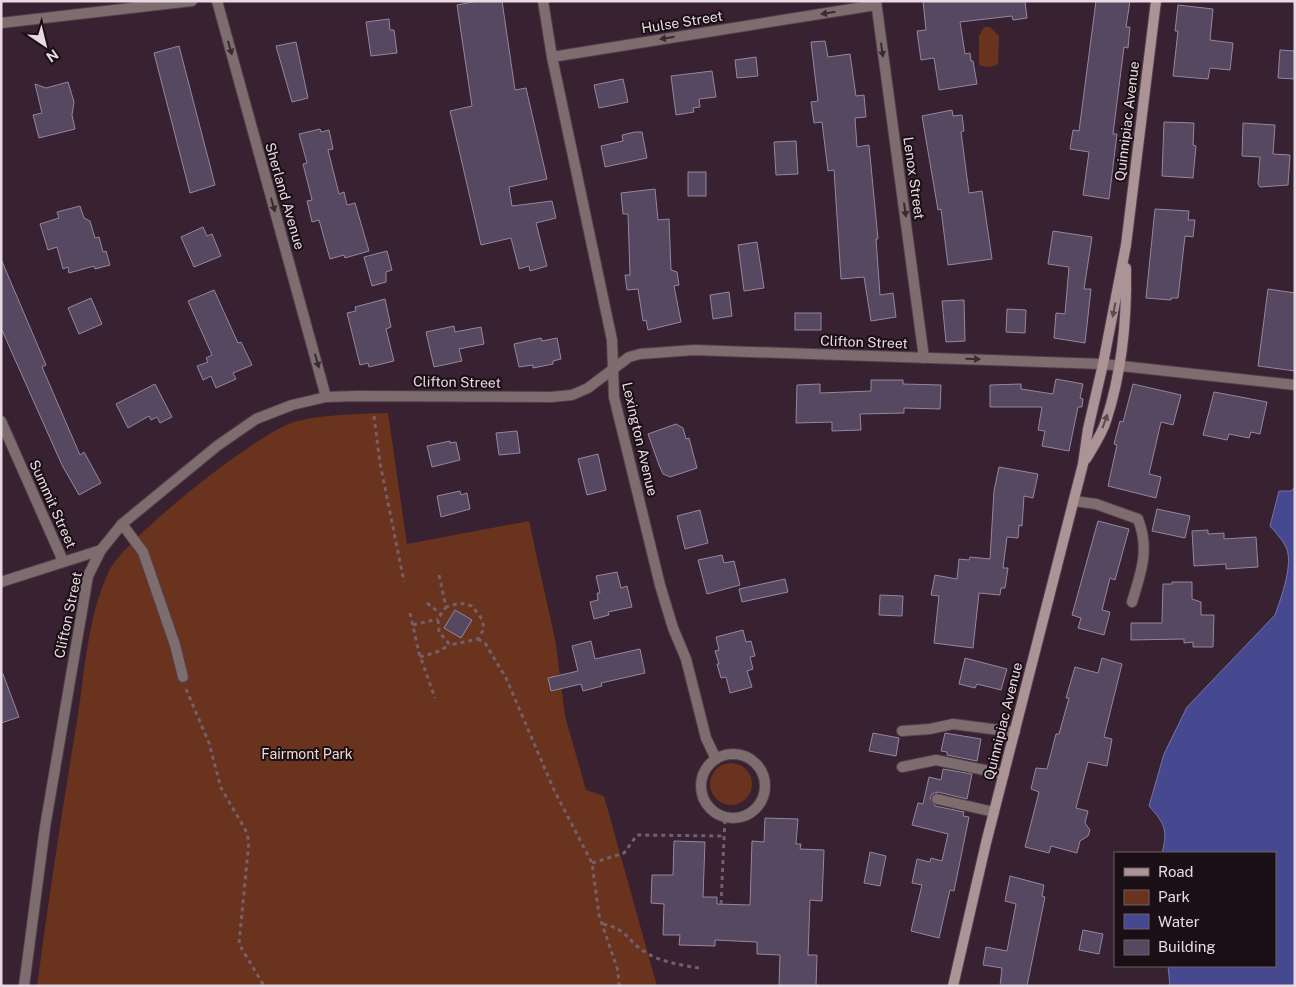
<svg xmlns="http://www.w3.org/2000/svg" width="1296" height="987" viewBox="0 0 1296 987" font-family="'Public Sans',sans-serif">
<rect width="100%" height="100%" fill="#382130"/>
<!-- green -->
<g fill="#6a331d">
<path d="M984 27H990L999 36 998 64 991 67 981 66 979 63V36Z"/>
<path d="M388 413 407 544 529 521 556 644 565 716 586 790 604 796 657 986H37C49 895 63 805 78 715 85 669 88 615 109 571 127 536 256 434 294 422 324 414 357 414 388 413Z"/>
<circle cx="731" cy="784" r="21"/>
</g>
<!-- water -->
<path fill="#46498f" stroke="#7774a8" d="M1295 487V986H1170L1168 966H1275V853H1162C1168 830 1165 824 1149 806L1164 754 1187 707 1275 615C1281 598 1295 561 1285 545 1281 538 1275 532 1270 526L1279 491H1291Z"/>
<!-- building -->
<g fill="#564861" stroke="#9586a1">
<path d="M478 1H502L515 90 526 88 547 179 509 187 512 206 552 201 556 218 536 223 547 266 530 271 529 266 519 269 511 238 481 245 450 111 472 106 457 5Z"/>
<path d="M923 1H1025L1027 18 1013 20 1012 16 960 22 965 54 970 53 971 61H973L977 84 939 90 934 58 921 60 917 31 926 30Z"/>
<path d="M1096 1H1130L1126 27H1130L1128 48 1124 47 1113 134H1117L1109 199 1083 195 1089 152 1070 149 1073 130 1079 131Z"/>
<path d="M1178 5 1213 9 1210 40 1233 43 1230 70 1210 68 1208 79 1173 76 1178 31H1175Z"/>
<path d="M389 19 390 30H394L397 53 371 56 366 22Z"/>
<path d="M825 41 828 57 850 54 856 96 864 95 866 117 855 118 857 147 869 145 878 239H876L880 295 893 293 896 317 871 321 864 277 841 279 834 170 828 171 822 122 814 123 811 102 818 101 811 42Z"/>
<path d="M296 42 308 98 292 102 276 46Z"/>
<path d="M179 46 215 185 190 193 154 53Z"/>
<path d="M1280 50 1295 51V79L1278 78Z"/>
<path d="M756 57 758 76 737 78 735 60Z"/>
<path d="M712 71 716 97 699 99 700 107 693 108 694 112 676 115 671 76Z"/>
<path d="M623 79 628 102 599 108 594 85Z"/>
<path d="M68 82 74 102 72 115 75 129 39 138 33 115 42 113 35 84 46 88Z"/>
<path d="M952 110 953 116 962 115 964 131 961 132 969 193 982 191 992 259 948 265 941 209 938 210 922 116Z"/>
<path d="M1164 122 1194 123 1193 145 1196 146 1193 178 1162 176Z"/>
<path d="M1243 123 1275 125 1273 154 1290 155 1288 185 1260 187 1258 184 1260 157 1242 156Z"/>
<path d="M320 129 321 132 329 130 333 149 328 150 339 194 344 192 347 205 355 203 369 251 345 258 344 255 330 259 319 220 312 222 307 201 312 200 303 164 307 163 299 134Z"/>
<path d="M635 132H642L647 158 605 167 601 146 623 141 622 135Z"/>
<path d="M796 141 798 174 776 175 774 142Z"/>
<rect x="688" y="172" width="18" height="24"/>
<path d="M655 189 658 220 669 219 671 270 677 272 679 285 674 286 681 322 648 330 646 320 643 321 638 289 627 290 625 275H630L628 214H623L621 193Z"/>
<path d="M80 206 84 218 90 221 95 238 99 237 103 252 106 251 110 265 95 269 94 266 69 273 68 267 63 269 57 247 48 250 40 224 59 218 57 212Z"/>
<path d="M1155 209 1189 211 1188 220H1195L1193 237 1185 236 1178 298H1171V300L1146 298Z"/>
<path d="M203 227 207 236 212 234 221 256 194 267 181 237Z"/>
<path d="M1053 231 1092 237 1084 289H1091L1085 343 1054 338 1056 313 1065 314 1069 267 1048 264Z"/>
<path d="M757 242 764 288 744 291 738 245Z"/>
<path d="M387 251 392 270 386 272V282L372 286 364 257Z"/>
<path d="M1 259 46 365 42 367 80 455 84 452 101 483 79 495 62 465 1 328Z"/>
<path d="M1268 289 1295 293V371L1258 366Z"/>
<path d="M214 290 238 343 241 342 252 365 233 373 236 379 216 388 211 376 203 380 197 366 208 362 206 358 212 355 188 301Z"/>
<path d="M729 292 732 316 713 319 710 295Z"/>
<path d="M91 298 102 324 79 334 68 308Z"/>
<path d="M385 299 391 327 386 329 394 361 369 367 368 363 360 365 347 313 356 311 355 307Z"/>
<path d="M964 300 965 341 946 342 942 301Z"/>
<path d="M1007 309 1026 310 1025 333 1006 332Z"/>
<rect x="795" y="313" width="26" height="17"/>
<path d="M454 326 455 332 481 327 484 344 459 349 462 361 434 367 426 332Z"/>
<path d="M541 338 542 341 557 338 561 359 553 361V364L533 368V365L519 367 514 344Z"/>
<path d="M1056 379 1083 384 1080 398 1083 399 1082 407H1078L1069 451 1042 446 1045 431 1038 430 1042 407H990V385L1021 384V389L1053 394Z"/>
<path d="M871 380H903V384L941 385 940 409 904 408V413L860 414 861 430 832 431V422L796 423 797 385 820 384V393L871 391Z"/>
<path d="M155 384 172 417 160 423 157 417 151 420 149 416 128 428 116 404Z"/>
<path d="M1133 384 1181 395 1173 425 1161 422 1149 474 1161 477 1156 498 1108 486 1117 445 1114 444 1120 421 1123 422Z"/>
<path d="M1214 392 1267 402 1260 434 1251 432 1249 438 1229 434 1227 440 1203 435Z"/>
<path d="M676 424 683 428 686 439 689 438 697 468 670 477 663 474 659 465 648 434Z"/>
<path d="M517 431 520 453 499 455 496 433Z"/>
<path d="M450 441V443L456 442 460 460 432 467 427 446Z"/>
<path d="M598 454 606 490 587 495 578 459Z"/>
<path d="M999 467 1038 474 1033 498 1024 496 1022 526 1019 525 1018 538 1007 537 1003 568H1008L1005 588H1001L1000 595 979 593 973 648 934 643 939 596 931 595 935 575 957 579 959 559 969 560 970 557 990 559 994 491Z"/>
<path d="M460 491 461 495 467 493 470 509 441 517 437 496Z"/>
<path d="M1157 509 1190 516 1185 538 1152 531Z"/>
<path d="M700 510 708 543 685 549 677 516Z"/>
<path d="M1098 521 1129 529 1115 580 1110 578 1102 610 1110 612 1104 635 1078 628 1081 618 1072 615Z"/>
<path d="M1208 530V534L1224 533V539L1256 537 1258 567 1226 569V564L1194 566 1192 531Z"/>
<path d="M722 555 724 563 734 561 740 585 707 594 698 560Z"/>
<path d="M617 572 621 588 627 586 632 607 608 612 609 615 594 619 590 602 598 600 597 593H600L596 576Z"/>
<path d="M785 579 788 592 742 602 739 589Z"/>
<path d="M1172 582H1192V599L1201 602V615H1214L1213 647H1193V642L1184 643V639L1131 640V623H1162L1163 584H1172Z"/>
<path d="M880 595 903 596 902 616 879 615Z"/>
<path d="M455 610 472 620 461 638 444 628Z"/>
<path d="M743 630 746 642 751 641 755 656 750 657 753 669 747 671 752 687 730 693 726 677 721 678 717 664H719L715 651 719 650 716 637Z"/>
<path d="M591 641 595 659 640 649 645 673 601 683 602 686 583 691 581 684 551 691 548 678 578 671 572 646Z"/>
<path d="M965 658 1007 669 1001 690 977 684 975 688 959 684Z"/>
<path d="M1102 658 1122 664 1104 737 1112 739 1107 766 1088 762 1076 808 1088 811 1085 823 1090 830 1088 836 1080 841 1077 853 1051 846 1049 853 1025 847 1039 792 1031 789 1036 768 1047 769 1056 734H1059L1069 698H1066L1075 667 1098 673Z"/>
<path d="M1 674H3L19 717 1 723Z"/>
<path d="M873 733 899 738 896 756 869 751Z"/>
<path d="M945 733 981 739 977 761 947 755V752L941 751Z"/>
<path d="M943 769 972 774 967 799 938 792 932 794 930 798 935 806 964 812 963 816 969 817 954 891 950 890 939 938 911 931 922 885 912 883 917 859 930 862 931 858 942 861 948 834 912 825 918 803 923 804 929 777 941 780Z"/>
<path d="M765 818 798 819 796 844H801L800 849 824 850 822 901 810 900 808 955H817L816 986H779L780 955 757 954V942L715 940V946L679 945 680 935H663L664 904 651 903 652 875H673L674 841 705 842 703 897H717V904L750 905 752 841 764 842Z"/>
<path d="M870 852 886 856 880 886 864 883Z"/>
<path d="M1010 876 1044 885 1042 896 1045 897 1027 986H1000L1002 968 983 965 986 947 1007 951 1016 904 1005 901Z"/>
<path d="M1083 930 1103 934 1099 954 1079 950Z"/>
</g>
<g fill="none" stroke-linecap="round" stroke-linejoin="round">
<!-- lane casing -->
<g stroke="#543e4c" stroke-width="12">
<g id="lane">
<path d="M1074 501 1096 504 1138 519C1150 550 1141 572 1132 602"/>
<path d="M122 524 143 552 175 645 183 677"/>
<path d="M902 731 930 729 953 724 1015 732"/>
<path d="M902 767 936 760 1004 774"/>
<path d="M937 799 994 812"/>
</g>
</g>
<!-- street casing -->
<g stroke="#543e4c" stroke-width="12">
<g id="street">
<path d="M217 1 326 397"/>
<path d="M543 1 552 57 612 340 614 397 660 585 673 628 686 659 706 738 716 759"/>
<path d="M876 1 924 358"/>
<path d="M1 23 192 1"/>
<path d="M552 57 876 5"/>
<path d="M1 421 63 561"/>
<path d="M1 582 101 550"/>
<circle cx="733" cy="786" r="32"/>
<path d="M24 986 45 827 88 576 101 550 122 524 217 446 256 419 292 405 326 397 357 396 551 397 572 395 588 388 629 357 640 354 694 350 1103 364 1295 385"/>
</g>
</g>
<!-- secondary casing -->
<g stroke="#543e4c" stroke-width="12">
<g id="secondary">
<path d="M1086 459C1093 447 1102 434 1106 421 1122 372 1127 319 1126 268"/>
<path d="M953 986 986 843 1083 464 1088 429 1103 364 1126 245 1156 1"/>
</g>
</g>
<!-- path -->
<g stroke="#745f6c" stroke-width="3" stroke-dasharray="4 4" stroke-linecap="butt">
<path d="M374 416 380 463 404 582"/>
<path d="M439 575 446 607 438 619 439 632 450 645 478 639 484 629 482 619 472 606 460 603 446 607"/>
<path d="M427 603 441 614"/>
<path d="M410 613 419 653 435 698"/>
<path d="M413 625 438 619"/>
<path d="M478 639 485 643 506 678 554 790 592 863 599 915 618 971 619 986"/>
<path d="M420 657 437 652 450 645"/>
<path d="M186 689 209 743 221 788 245 829 249 841 239 944 264 986"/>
<path d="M592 863 624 853 637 835 724 836"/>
<path d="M721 904 725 817"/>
<path d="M603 924C629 930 626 940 645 952 661 962 680 965 699 968"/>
</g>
<!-- lane -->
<use href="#lane" stroke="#7d6d6f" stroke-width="10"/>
<!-- street -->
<use href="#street" stroke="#7d6d6f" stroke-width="10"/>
<!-- secondary -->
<use href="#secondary" stroke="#ac9496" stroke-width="10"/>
</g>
<!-- one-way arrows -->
<defs><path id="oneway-solid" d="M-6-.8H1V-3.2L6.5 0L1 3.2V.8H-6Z" transform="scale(1.25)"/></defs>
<g fill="#372b30">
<use href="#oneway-solid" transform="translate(828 13) rotate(171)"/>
<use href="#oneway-solid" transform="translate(667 38) rotate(171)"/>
<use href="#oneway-solid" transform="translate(230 48) rotate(74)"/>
<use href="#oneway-solid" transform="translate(882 50) rotate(82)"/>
<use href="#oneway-solid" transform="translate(273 205) rotate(74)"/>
<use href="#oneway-solid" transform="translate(905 210) rotate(82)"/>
<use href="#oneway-solid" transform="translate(973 359) rotate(2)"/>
<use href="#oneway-solid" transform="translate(317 361) rotate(74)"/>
</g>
<g fill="#5b4b4f">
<use href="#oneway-solid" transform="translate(1114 310) rotate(101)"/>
<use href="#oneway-solid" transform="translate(1105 421) rotate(-70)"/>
</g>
<g text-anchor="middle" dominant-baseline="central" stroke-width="4" stroke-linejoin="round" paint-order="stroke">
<!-- street labels -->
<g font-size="14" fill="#e9d9e2" stroke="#190f15">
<text transform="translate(682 22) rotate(-9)">Hulse Street</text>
<text transform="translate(1127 121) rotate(-83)">Quinnipiac Avenue</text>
<text transform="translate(914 178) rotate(82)">Lenox Street</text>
<text transform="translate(285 196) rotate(74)">Sherland Avenue</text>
<text transform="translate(864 342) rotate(2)">Clifton Street</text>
<text transform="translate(457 382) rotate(1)">Clifton Street</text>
<text transform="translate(640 439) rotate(77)">Lexington Avenue</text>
<text transform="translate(53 504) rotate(66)">Summit Street</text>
<text transform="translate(68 615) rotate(-78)">Clifton Street</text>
<text transform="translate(1003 721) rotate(-76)">Quinnipiac Avenue</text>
</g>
<!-- park labels -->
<g font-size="14" fill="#f0d9d0" stroke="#190f15">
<text x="307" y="754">Fairmont Park</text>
</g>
</g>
<!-- border -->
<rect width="1296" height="987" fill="none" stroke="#e9d9e2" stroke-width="5"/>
<!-- legend -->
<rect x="1114" y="852" width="162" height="115" fill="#190f15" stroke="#6c6067"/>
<rect x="1124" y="868" width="25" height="8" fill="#ac9496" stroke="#6c6067"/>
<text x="1158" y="877" font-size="15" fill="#e9d9e2">Road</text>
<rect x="1124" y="890" width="25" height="15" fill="#6a331d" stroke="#6c6067"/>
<text x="1158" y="902" font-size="15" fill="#e9d9e2">Park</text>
<rect x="1124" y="914" width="25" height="15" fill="#46498f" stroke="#6c6067"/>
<text x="1158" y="927" font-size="15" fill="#e9d9e2">Water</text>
<rect x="1124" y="940" width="25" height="15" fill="#564861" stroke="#6c6067"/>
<text x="1158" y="952" font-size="15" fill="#e9d9e2">Building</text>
<!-- north arrow -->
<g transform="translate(45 45) rotate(145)" stroke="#190f15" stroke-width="4" paint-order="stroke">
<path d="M0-4L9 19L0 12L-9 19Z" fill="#e9d9e2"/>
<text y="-8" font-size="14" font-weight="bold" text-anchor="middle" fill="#e9d9e2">N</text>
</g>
</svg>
